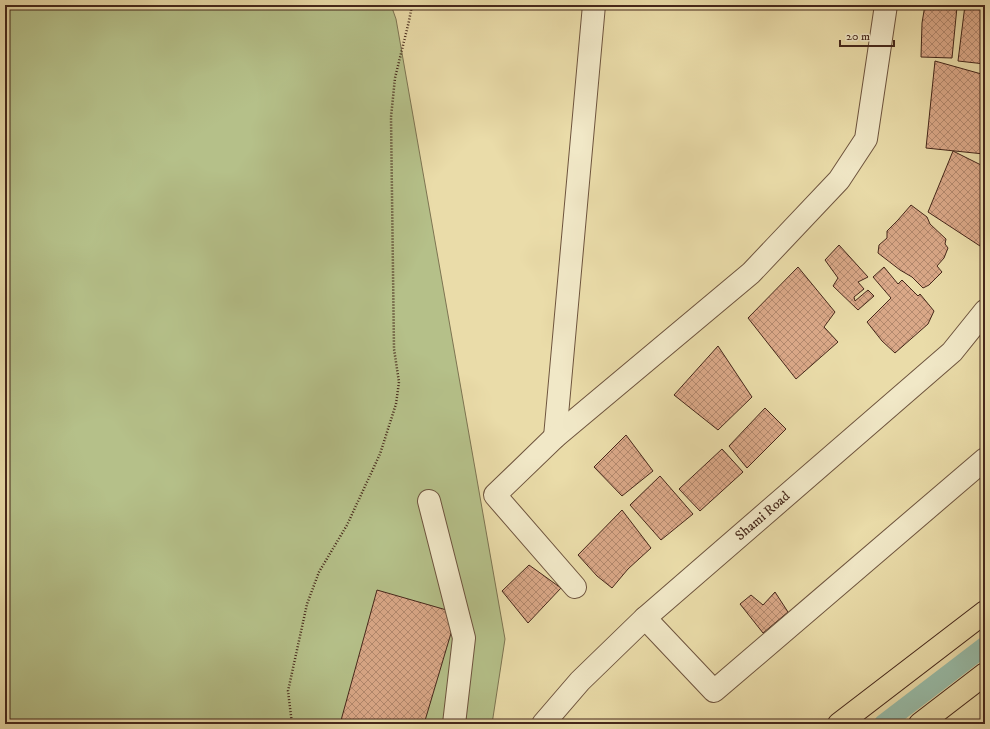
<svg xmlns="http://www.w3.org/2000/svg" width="990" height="729" viewBox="0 0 990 729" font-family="'IM FELL DW Pica',serif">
<defs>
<pattern id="building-cross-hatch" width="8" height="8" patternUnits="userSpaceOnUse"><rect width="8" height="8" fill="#daa888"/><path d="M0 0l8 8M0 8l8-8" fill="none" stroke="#b3896e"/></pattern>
</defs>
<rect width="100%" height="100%" fill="#eadca9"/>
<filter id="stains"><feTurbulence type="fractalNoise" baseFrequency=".005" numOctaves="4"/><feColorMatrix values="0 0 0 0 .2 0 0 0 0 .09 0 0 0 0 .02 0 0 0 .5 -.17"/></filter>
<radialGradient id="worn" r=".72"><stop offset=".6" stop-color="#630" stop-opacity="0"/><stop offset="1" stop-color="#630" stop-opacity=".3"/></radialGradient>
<!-- green -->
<path fill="#b5c089" stroke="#7d7452" d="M5 5H391L396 19 505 639 492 724H5Z"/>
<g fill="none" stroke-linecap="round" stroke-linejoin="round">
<!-- canal -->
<path stroke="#98bca8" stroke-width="19" d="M883 724 985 646"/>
</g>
<!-- building -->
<g fill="url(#building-cross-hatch)" stroke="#45271a">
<path d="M925 5H952L957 7 952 58 921 57 922 23Z"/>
<path d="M965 5H985V64L958 61Z"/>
<path d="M935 61 985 75 984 154 926 148Z"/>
<path d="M953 151 985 167V237L980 246 928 212Z"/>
<path d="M911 205 927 217 930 224 946 239 945 244 948 248 944 258 937 266 942 272 929 285 923 288 912 277 900 270 878 253 879 245 887 238V231L898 220Z"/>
<path d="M839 245 868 277 858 282 864 289 854 297 855 301 868 290 874 296 858 310 833 286 838 278 825 260Z"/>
<path d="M798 267 835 312 824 327 838 342 796 379 748 318Z"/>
<path d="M884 267 898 284 902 280 918 296 920 294 934 311 928 324 895 353 882 341 867 322 891 298 873 277Z"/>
<path d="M718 346 752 397 718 430 674 395Z"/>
<path d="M765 408 786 429 747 468 729 446Z"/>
<path d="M626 435 653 471 622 496 594 467Z"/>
<path d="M722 449 743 472 700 511 679 489Z"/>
<path d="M660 476 693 514 661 540 630 505Z"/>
<path d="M622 510 651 548 628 569 612 588 597 576 578 555Z"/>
<path d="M529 565 561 588 528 623 502 591Z"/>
<path d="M377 590 457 613 424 724H340Z"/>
<path d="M775 592 788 612 763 633 740 604 751 595 763 605Z"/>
</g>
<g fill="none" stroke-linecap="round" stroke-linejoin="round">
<!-- minor casing -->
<g stroke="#6e543e" stroke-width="24">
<g id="minor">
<path d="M555 437 594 5"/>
<path d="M429 501 464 638 454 724"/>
<path d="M575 587 495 495 555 437 751 273 839 180 866 139 886 5"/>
<path d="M645 618 714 691 985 459"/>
<path id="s1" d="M543 724 580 681 645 618 952 352 985 311"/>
</g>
</g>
<!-- major casing -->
<g stroke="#45271a" stroke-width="24">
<g id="major">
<path d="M839 724 985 612"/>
<path d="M920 724 985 674"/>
</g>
</g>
<!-- path -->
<path stroke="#45271a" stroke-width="2.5" stroke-dasharray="1 2" stroke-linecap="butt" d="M292 724 288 691 307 604 319 572 347 525 380 454 396 404 399 382 394 349 391 117 395 78 409 21 412 5"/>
<!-- minor -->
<use href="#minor" stroke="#f1e8c7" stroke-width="22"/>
<!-- major -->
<use href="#major" stroke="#eadca9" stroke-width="22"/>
</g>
<g text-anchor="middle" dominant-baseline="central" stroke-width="3" stroke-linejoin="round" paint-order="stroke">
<!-- street labels -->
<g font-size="14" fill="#45271a" stroke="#f1e8c7">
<text stroke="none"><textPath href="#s1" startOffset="303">Shami Road</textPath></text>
</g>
</g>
<!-- margin -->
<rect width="990" height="729" fill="none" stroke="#eadca9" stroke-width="20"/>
<rect x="6" y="6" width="978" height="717" fill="none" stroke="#45271a" stroke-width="2"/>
<rect x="10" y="10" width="970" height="709" fill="none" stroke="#45271a"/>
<!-- scale -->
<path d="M840 40v6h54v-6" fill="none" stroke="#45271a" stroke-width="2"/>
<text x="846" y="40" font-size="12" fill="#45271a" stroke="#f1e8c7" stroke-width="3" paint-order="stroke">20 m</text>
<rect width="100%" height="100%" filter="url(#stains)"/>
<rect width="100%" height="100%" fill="url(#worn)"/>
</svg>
